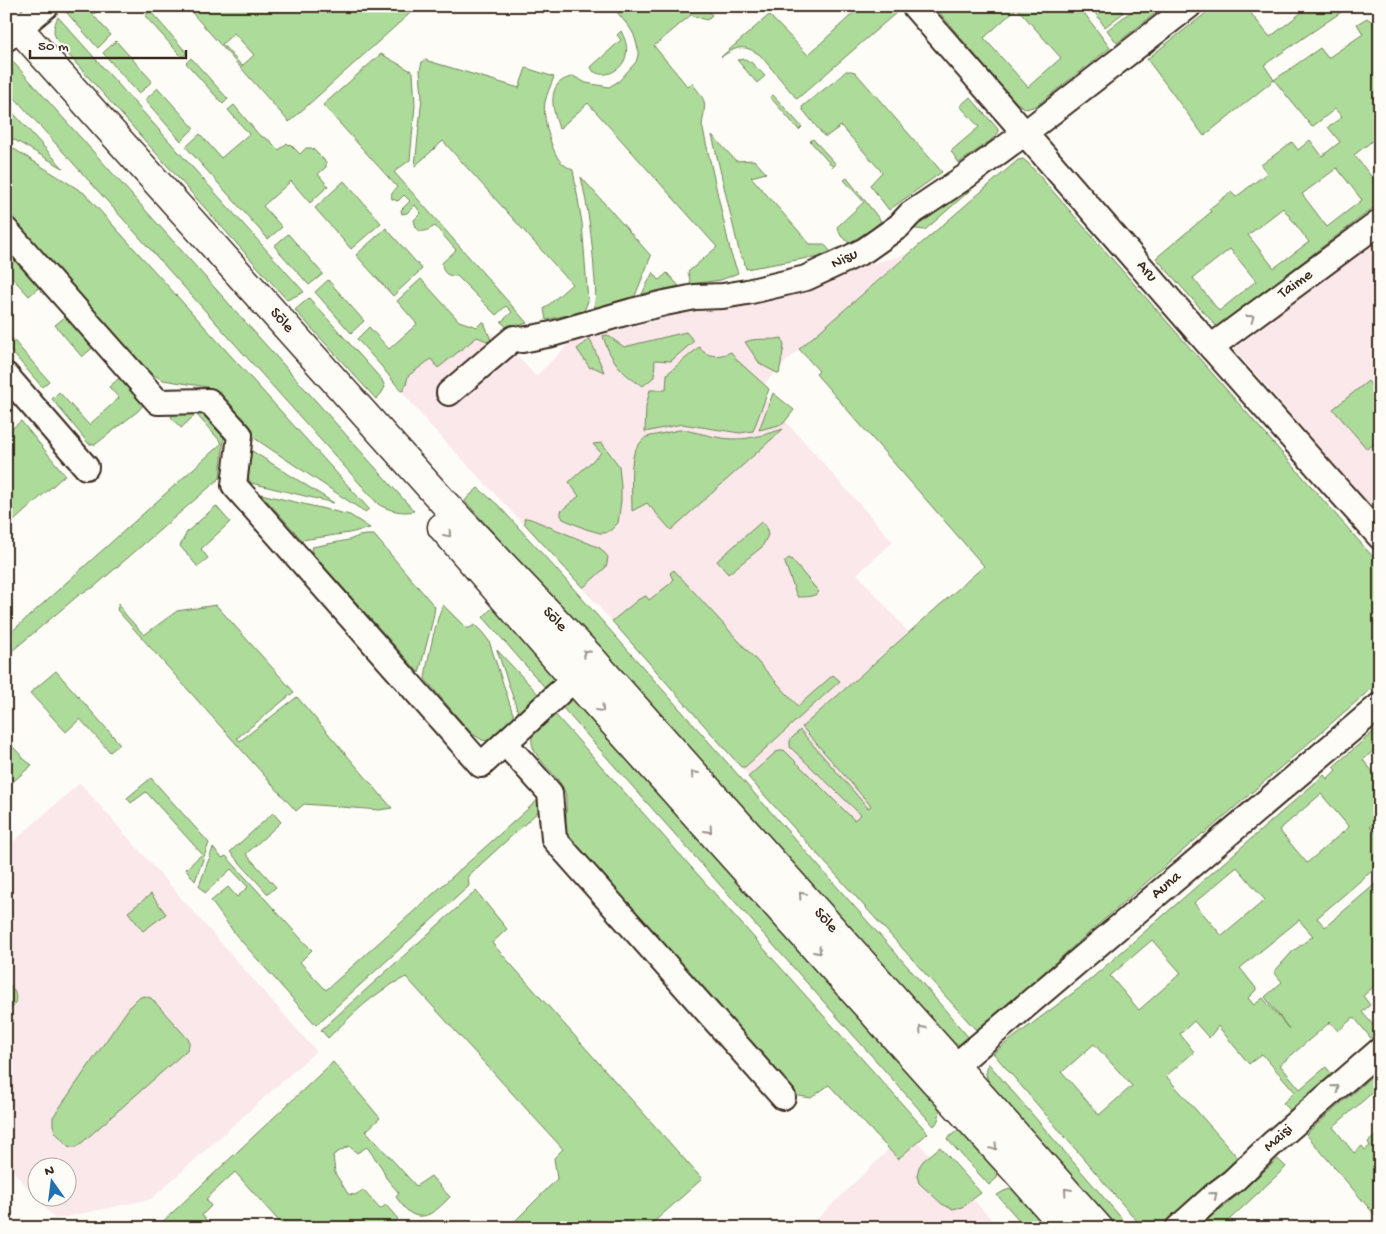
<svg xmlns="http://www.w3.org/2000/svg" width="1386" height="1234" viewBox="0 0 1386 1234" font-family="'Gochi Hand',sans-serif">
<rect width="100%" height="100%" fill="#fdfcf7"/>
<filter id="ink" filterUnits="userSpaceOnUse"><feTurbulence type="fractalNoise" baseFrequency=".02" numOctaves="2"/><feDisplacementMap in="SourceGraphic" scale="10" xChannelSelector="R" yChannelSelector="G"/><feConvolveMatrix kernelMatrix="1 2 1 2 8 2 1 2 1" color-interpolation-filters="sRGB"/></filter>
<g filter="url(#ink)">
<!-- built -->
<g fill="#fae8eb" fill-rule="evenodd">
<path d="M1380 235V517L1234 349Z"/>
<path d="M908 254 799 349 758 390 893 542 857 574 908 632 802 727 871 806 817 853 562 565 428 423 382 367 488 332 495 335 510 349 536 376 570 343Z"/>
<path d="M80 783 316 1051 151 1199 55 1219 6 1163V848ZM38 1166H68V1196H38Z"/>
<path d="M907 1132 960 1185 999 1228H808Z"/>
</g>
<!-- green -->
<g fill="#addb9a" stroke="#74825c" fill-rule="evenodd">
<path d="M69 6H102L93 15 111 35 98 48 67 13V8Z"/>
<path d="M186 6H418L289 122ZM234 33 254 55 242 66 222 44Z"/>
<path d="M612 6H704L712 15 707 20 691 15 654 46 688 87 692 83C707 103 706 100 702 125L731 254 738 273 721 280 691 284 688 272 717 247 588 103 559 129C555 115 548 97 558 84 561 80 568 78 573 76L586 83 609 87 619 81 636 62 639 52 634 35 630 28Z"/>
<path d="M861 6H891L897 12 797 99 760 55C743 44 738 46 721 57L769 15 808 55Z"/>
<path d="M934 6H1079L1110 48 1036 106 1026 109 1016 102 996 80ZM1017 8 1061 58 1028 87 984 38Z"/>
<path d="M1090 6H1118L1123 13 1105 27Z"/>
<path d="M1138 6H1152L1157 12 1117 43 1107 30Z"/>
<path d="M1215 6H1245L1270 37 1310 6H1350L1264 65 1274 80 1320 48 1328 58 1363 34 1357 24 1367 18 1377 25 1380 24V135L1354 155 1379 186H1380V203L1217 327 1156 258 1211 212 1209 209 1231 192 1236 197 1267 173 1261 165 1292 142 1298 150 1310 140 1322 156 1340 142 1328 127 1342 117 1335 109 1312 127 1274 80 1204 136 1147 59ZM1337 168 1362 200 1327 227 1302 194ZM1283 208 1309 242 1274 268 1248 235ZM1230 249 1256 281 1219 311 1193 278Z"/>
<path d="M150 11 187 53 182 57 145 16Z"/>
<path d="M58 17 304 292 287 300 65 51C55 38 50 33 58 17Z"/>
<path d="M621 31C625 39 628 46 626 55 624 69 605 80 593 71L591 67 621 40 617 35Z"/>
<path d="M116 41 152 81 139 94 103 53Z"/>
<path d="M6 54 414 511C403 514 387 510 378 504L6 88Z"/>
<path d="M381 54 413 72 415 105 410 160 394 172 527 323 509 329 501 322 512 312 506 306 496 315 457 276C447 276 443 274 442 263L456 250 435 226C425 232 417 236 414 220L421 213 415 205 407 213 402 214 401 210 410 201 404 195 398 201 392 199C390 193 394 192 397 187L323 105Z"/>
<path d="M191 58 228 99 223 104 186 63Z"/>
<path d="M745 59 752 63 765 76 757 83 737 60Z"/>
<path d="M425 60 519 88 526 68 554 77C551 85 547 93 545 102 542 116 551 150 560 161 563 165 569 168 573 170L582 223 588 301 584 311 546 320 544 309 572 284 443 141 415 166 422 97 420 70 422 62Z"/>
<path d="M846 71H851L855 72 942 172 889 210 870 185 882 172 841 126 827 136H824L803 110 802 107C816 94 832 85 846 71Z"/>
<path d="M158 88 194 128 181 141 145 100Z"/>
<path d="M773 95 802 127 799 130 770 97Z"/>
<path d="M970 97 997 128 999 132 990 141 959 163 951 151 979 127 960 106Z"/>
<path d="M6 105 63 168 6 135Z"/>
<path d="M234 105 259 135 269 140 279 150 287 143 289 145 290 144 300 154 306 148H312L326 162V167L318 174 328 186 310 203 291 181 263 206 282 227 268 239 186 147 200 134 221 158 249 134 228 110Z"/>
<path d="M712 135 736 161 754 160 766 173 751 177 810 244H824L831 252C824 257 816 259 808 258L746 269 744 260 740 255Z"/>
<path d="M813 139 836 164 833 167 810 141Z"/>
<path d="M6 144 84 193 369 509 365 512 245 432 220 399 207 387 163 380 146 371 39 248 6 212Z"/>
<path d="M1023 159 1028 163 1380 565V681L1204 834 1203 833 978 1030H976L748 777 776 752 784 750 854 820 861 815 790 747V740L800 730 868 808 871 806 802 727 984 566 816 374 819 371 799 349 1018 160Z"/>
<path d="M984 176V178L925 230 908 228Z"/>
<path d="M581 177 651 256 635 296 594 308C597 295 595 283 594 269 592 238 588 208 581 177Z"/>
<path d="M847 178 881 221 871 230 849 243 841 236 837 227 864 202 844 180Z"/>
<path d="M344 181 381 223 351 249 315 208Z"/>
<path d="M386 228 422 269 393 296 356 255Z"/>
<path d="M288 234 323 274 309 285 274 246Z"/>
<path d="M15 253 43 284 29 296 6 271V260Z"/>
<path d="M653 272 659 280 667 273 679 286 642 294Z"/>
<path d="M421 279 459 321 477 327 482 322H484L492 343 477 337 438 368 431 359 408 376 406 385 404 388V390L401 391 382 367 357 339 369 327 389 349 417 324 397 301Z"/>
<path d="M328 280 364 321 351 333 315 292Z"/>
<path d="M309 298 382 380 385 387 381 394 376 399 295 310Z"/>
<path d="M70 313 97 344 82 357 55 325Z"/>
<path d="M686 332 694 341 671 361 655 360 654 377 643 386C623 376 609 358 603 336L607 335 624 347Z"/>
<path d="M8 334 49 381 42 387 6 345V335Z"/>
<path d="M782 338 784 346 779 374 760 364 745 342C757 337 769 341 782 338Z"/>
<path d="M590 339 604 372 593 367 590 368 577 349Z"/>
<path d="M699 347C706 358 720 357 731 352L738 361 769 389 753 431 740 433 682 424 645 432 646 406 650 390H666L667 374Z"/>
<path d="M126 372 142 398 143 405 138 411 96 444H89L52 399 59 392 89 425 119 398 109 387Z"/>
<path d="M1368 381 1380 397V440L1367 449 1333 409Z"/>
<path d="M773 393 794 410 783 424 759 430Z"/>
<path d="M182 408H199L219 428 224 437 220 478 94 587 80 594 6 656V632L9 634 222 443 196 414 181 428 171 417Z"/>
<path d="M21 421 65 475 6 528V434Z"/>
<path d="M783 429 671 530 647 503 632 511C632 497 630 465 634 453 636 448 642 440 646 437L679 430H684C701 433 718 439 735 439 752 439 767 434 783 429Z"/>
<path d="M602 443 619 466 621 487V501L618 523 611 530 605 533H600L586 529 563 519 561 515V511L579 496 569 482 601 453 593 444Z"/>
<path d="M249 449 334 503 251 483 247 475Z"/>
<path d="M478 488 498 505 556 569 922 983 969 1038 966 1045 954 1044 947 1041 465 501 468 497Z"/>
<path d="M261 494 350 515 370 528 349 533 302 540Z"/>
<path d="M216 506 230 522 201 549 208 558 198 567 180 546 187 532Z"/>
<path d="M526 518 531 519 600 548 608 557 607 564 605 568 584 587H582L525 524 524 519Z"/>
<path d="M761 522 766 526 768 535 762 547 728 574 717 561Z"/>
<path d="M367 535H374L435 607 433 619 419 673 313 554 311 550 312 547 349 540 359 536Z"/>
<path d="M789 558 791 559 819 592C814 597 805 597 798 597L796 594 785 563V561Z"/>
<path d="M674 570 798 706 833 675 840 681 745 767H741L612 621 639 599 646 596 649 600 671 583 673 580 670 573Z"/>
<path d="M119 603 125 614 144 635 177 611 216 605 294 692 237 738 240 741 297 697 392 808 379 810 304 804 296 811 117 610Z"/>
<path d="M496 604 558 677 548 691 483 617Z"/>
<path d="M443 605 466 628H469L475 625 482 632 489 641 516 723 489 741 482 740 471 733 425 679C426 666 437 615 443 605Z"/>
<path d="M497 650 542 698 520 718Z"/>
<path d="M56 671 120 744 110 752 80 719 66 732 30 693Z"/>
<path d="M580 699 939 1105C940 1113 940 1120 934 1126L562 707 570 700Z"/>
<path d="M553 712 928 1133 898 1159 829 1085 811 1098 799 1096 789 1091 567 838C564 823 568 806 565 792 559 773 525 755 533 734 535 728 548 717 553 712Z"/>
<path d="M1380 726V745L1363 760 1380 780V821L1378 819 1370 827 1380 838V864L1317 918 1325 927 1380 880V981L1363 996 1370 1005 1362 1012 1373 1025 1380 1020V1036L1374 1042 1354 1017 1338 1031 1330 1022 1280 1065 1300 1089 1326 1067 1334 1077 1293 1113 1283 1103 1295 1092 1262 1054 1249 1064 1218 1026 1209 1038 1194 1021 1180 1034 1194 1052 1166 1076 1240 1160 1166 1228H1143L993 1053 1085 984 1324 775 1327 779 1336 770 1333 767ZM1321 794 1349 827 1307 863 1279 830ZM1237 867 1265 900 1222 936 1194 903ZM1299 920 1313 936 1292 952 1274 972 1282 982 1265 997 1289 1029 1263 998 1254 1005 1248 998 1256 990V988L1240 968ZM1152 940 1181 973 1139 1010 1110 976ZM1094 1044 1132 1086 1099 1115 1062 1072Z"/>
<path d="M6 739 25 760 32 765 6 788Z"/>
<path d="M151 778 209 843 195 881 186 869 202 854 146 792 131 803 127 798Z"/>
<path d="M540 798V810L468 876 469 886 316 1025 236 935 211 901 228 887 237 897 248 887 231 869 205 893 199 886 213 848 222 858 226 856 304 942 312 950 300 962 326 990Z"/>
<path d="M273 813 281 822 246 854 276 887 268 894 230 852Z"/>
<path d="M476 891 507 929 492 943 702 1179 647 1228H508L557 1179 554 1158 563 1149 406 977C375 991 352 1015 328 1038L321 1030Z"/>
<path d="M151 894 166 914 143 931 128 912Z"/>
<path d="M6 982C18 990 20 1005 6 1013Z"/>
<path d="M143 996 151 998 189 1040V1045L187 1050 77 1147H72L68 1146 55 1132 53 1125V1117L131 1005 137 999Z"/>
<path d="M333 1062 380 1118 366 1131 416 1186 431 1176 450 1197C440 1207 425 1224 409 1212 404 1208 400 1202 396 1197L399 1193 386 1178 382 1168 367 1147 357 1153 349 1146 333 1155 335 1173 348 1194 355 1195 363 1190 380 1209 386 1205 398 1219 388 1228H285L235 1172 206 1199 211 1206 202 1215 213 1228H156Z"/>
<path d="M988 1063 1130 1228H1115L990 1088 986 1074Z"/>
<path d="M1380 1069V1086L1333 1127 1354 1153 1362 1146 1365 1150 1370 1146 1368 1142 1380 1132V1221L1306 1134Z"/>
<path d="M962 1128 999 1169 997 1178 989 1185 947 1139 959 1129Z"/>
<path d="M940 1147 981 1193 962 1207 952 1209 942 1204 919 1183 917 1176 919 1167 923 1161Z"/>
<path d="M1278 1159 1286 1167 1230 1219 1237 1228H1194L1212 1212 1221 1209Z"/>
<path d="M1010 1189 1016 1190 1053 1228H1026L997 1195 1004 1191Z"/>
</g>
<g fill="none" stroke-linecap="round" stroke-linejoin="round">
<!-- minor casing -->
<g stroke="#3b2a1e" stroke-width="28">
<g id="minor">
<path d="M914 6 1211 347 1380 537"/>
<path d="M6 39 46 6"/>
<path d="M6 230 158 402 209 401 240 435 234 485 481 765 574 679"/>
<path d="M1211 347 1380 222"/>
<path d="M6 375 86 467"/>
<path d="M449 393 514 338 522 340 552 334 632 311 665 303 695 297 723 296 747 292 806 278 849 258 865 250 899 226 910 214 965 177 1025 133 1189 6"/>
<path d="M505 743 550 793 554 839 783 1097"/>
<path d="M955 1066 1380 705"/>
<path d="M1178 1228 1217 1193 1233 1181 1274 1142 1380 1050"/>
</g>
</g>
<!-- secondary casing -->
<g stroke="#3b2a1e" stroke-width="31">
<g id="secondary">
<path d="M6 14 446 505 591 658 1099 1228"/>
<path d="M442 527 574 679 935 1082 1017 1172 1066 1228"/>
</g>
</g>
<!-- minor -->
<use href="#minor" stroke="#fdfcf7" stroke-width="24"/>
<!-- secondary -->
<use href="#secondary" stroke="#fdfcf7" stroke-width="28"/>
</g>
<!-- one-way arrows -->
<defs><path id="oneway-chevron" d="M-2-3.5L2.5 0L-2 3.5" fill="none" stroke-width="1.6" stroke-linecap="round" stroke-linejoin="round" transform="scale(1.25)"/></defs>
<g stroke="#9c938a">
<use href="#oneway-chevron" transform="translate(1251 318) rotate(-36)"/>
<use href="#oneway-chevron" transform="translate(448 534) rotate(49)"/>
<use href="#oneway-chevron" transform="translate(586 653) rotate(-133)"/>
<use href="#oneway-chevron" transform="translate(601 709) rotate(48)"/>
<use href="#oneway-chevron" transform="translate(694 774) rotate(-132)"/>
<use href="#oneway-chevron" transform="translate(709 830) rotate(48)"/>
<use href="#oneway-chevron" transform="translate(802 895) rotate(-132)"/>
<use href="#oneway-chevron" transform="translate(818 951) rotate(48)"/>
<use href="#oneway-chevron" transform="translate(922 1029) rotate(-132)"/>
<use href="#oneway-chevron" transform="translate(1336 1088) rotate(-41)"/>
<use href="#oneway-chevron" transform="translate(994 1147) rotate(47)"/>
<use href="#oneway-chevron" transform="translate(1067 1191) rotate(-132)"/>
<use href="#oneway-chevron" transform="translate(1214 1195) rotate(-40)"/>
</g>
</g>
<g text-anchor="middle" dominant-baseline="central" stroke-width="4.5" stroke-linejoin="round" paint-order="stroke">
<!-- street labels -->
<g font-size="16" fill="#3b2a1e" stroke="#fdfcf7">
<text transform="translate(845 260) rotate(-26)">Nisu</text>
<text transform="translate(1146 272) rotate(49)">Aru</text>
<text transform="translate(1296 285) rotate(-36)">Taime</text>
<text transform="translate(281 321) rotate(48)">Sõle</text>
<text transform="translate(554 620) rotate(47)">Sõle</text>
<text transform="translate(1167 886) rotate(-40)">Auna</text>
<text transform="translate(825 921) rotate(48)">Sõle</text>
<text transform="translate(1279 1139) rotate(-42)">Maisi</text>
</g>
</g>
<!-- margin -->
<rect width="1386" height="1234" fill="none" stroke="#fdfcf7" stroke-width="25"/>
<rect x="12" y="12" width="1361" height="1209" fill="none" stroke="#3b2a1e" stroke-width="2" filter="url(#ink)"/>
<!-- north arrow -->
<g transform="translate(52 1182) rotate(346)"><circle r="24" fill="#fdfcf7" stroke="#afa8a0"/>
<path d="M0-4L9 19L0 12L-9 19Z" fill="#1f6fb2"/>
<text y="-8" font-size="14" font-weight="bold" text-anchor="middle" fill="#3b2a1e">N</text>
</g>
<!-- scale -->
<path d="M30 50v8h156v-8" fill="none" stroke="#3b2a1e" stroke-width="2.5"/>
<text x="38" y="50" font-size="15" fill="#3b2a1e" stroke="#fdfcf7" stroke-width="4" paint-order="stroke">50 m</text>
</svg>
